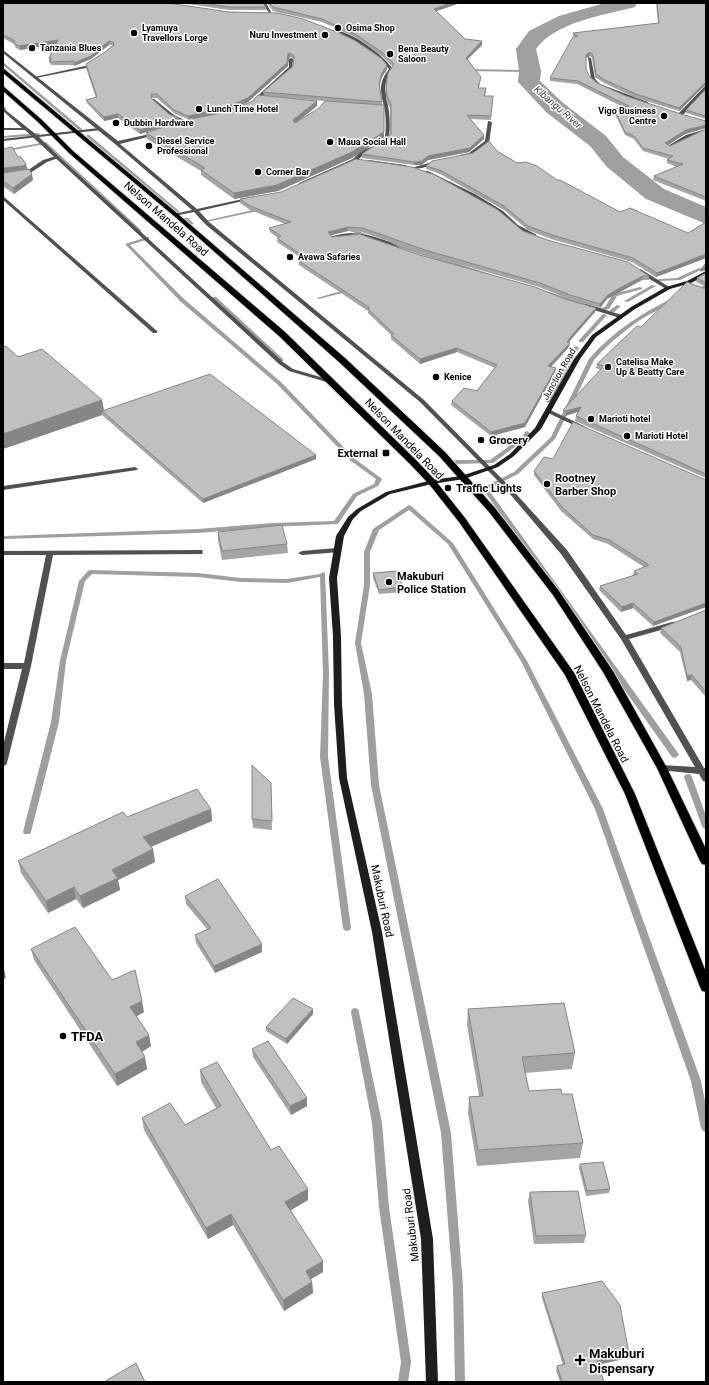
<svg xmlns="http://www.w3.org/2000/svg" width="709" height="1385" viewBox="0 0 709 1385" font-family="Roboto,sans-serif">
<rect width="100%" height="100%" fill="#fff"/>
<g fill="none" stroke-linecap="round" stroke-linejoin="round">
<!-- stream -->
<g fill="#9f9f9f" fill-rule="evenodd">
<path d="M3 62 82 129V131H80L3 65Z"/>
<path d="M468 69 530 70 532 71 530 72 467 71Z"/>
<path d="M3 106 6 108V110L3 109Z"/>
<path d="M38 133 40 134 39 135 3 138V136Z"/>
<path d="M87 135H89L179 211V213H175L87 137Z"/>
<path d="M46 142 141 230V232H137L45 144 3 152V150Z"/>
<path d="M261 208H263V210L206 222 204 221Z"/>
<path d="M184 218H188L194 224 190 225 184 220Z"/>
<path d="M344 227H348L376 238 372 239 344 229Z"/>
<path d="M147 237H149V239L130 245 184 299 281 382 355 459 382 479 378 486 357 496 338 524 272 527 198 533 3 539V537L5 536 198 529 272 523 334 521 353 494 374 484 376 479 351 461 277 384 180 301 125 244Z"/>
<path d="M385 241H389L499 277 495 278 385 243Z"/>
<path d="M699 268 703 269 680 280 659 281 657 280 659 279 677 278Z"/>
<path d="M652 285 656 286 628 302 624 301Z"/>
<path d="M706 285V288L693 292 691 291Z"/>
<path d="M640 287 642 288V289L617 296 609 309 601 311 545 293 549 292 601 308 605 307 613 294Z"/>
<path d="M348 289H350V291L319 299 317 298Z"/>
<path d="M212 297H216L283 359V361H279L212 299Z"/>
<path d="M673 298 677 299C668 306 655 311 645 317 626 329 609 343 594 360L555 439 518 474 488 489 678 753 679 755 675 758 672 757 482 488 514 472 551 437 589 359C612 332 642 313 673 298Z"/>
<path d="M617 305 621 306 614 312H610V310Z"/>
<path d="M603 314 607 315 583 342H579V340Z"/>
<path d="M576 346 579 348 551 401 548 403 546 402 545 401 573 348Z"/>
<path d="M527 431 530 433 527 438 493 463 456 464 453 462 456 460H490L523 436 525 432Z"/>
<path d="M409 505 411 506 453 543 527 661 603 809 701 1081 706 1106V1132L703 1131 701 1128 691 1081 595 809 521 661 448 544 409 510 379 530 370 552V585L361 643 372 694 379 785 451 1133 463 1286 465 1382H455L453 1286 441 1133 371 785 364 694 355 643 364 585V552L373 529Z"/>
<path d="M90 570 198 573 241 578 287 579 320 574 323 572 325 573 329 673 328 757 351 928 350 930 347 931 344 930 343 928 320 757 323 673 320 577 287 583 241 582 198 577 92 574 85 581 66 661 59 722 31 832 30 834H24L23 832 51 722 60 661 79 581 88 571Z"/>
<path d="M688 774 691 775 692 777 706 816V829L703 828 702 826 684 777 685 775Z"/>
<path d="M355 1008 358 1009 359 1012 382 1123 389 1207 411 1362 408 1382H398L401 1362 379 1207 372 1123 351 1012 352 1009Z"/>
</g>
<!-- river -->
<path fill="#9f9f9f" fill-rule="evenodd" d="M605 3H637L635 7C604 15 555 22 536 49L541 71 540 81 562 102 606 136 623 157 664 189 706 207V224L646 199 607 167 590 146 546 112 518 82 519 71 516 49 529 31 559 16Z"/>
<!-- primary casing -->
<g stroke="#dbdbdb" stroke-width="2">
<g id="primary">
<path d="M3 68 178 214 345 358 445 452 495 508 559 591 613 671 667 768 706 849V865L702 864 700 861 657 768 603 672 553 595 489 512 439 456 339 362 174 216 3 73Z"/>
<path d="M3 86 42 120 73 151 285 332 416 460 435 480 465 518 575 674 635 794 706 972V992L702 991 700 987 625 794 565 675 459 522 429 484 410 464 279 336 69 153 38 122 3 91Z"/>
</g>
</g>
<!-- lane -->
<g fill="#515151" fill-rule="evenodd">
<path d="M95 62 96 64 86 68 36 78 34 77 85 66Z"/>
<path d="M99 128 101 129V130L3 141V139Z"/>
<path d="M56 156H58V158L47 162 27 175 3 178V176L24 173 43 160Z"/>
<path d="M3 196 157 331V333H153L3 200Z"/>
<path d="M135 467 138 469 137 470 3 490V486Z"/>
<path d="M337 548H340L341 550 340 552 302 555 298 553 302 551Z"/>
<path d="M199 550H202L203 552 202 554 53 555 31 666 7 763 6 765 3 766V746L22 669H3V663H24L46 555H3V551Z"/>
</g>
<!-- street -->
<g fill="#515151" fill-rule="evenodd">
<path d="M262 3H266L272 14H270Z"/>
<path d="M176 5 208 9 210 10 208 11 175 7Z"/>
<path d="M332 30C352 31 381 53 393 69 380 86 387 93 389 112 390 121 390 129 389 138L377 148 365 153 357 161 301 185H299V183L353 159 361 151 373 146 385 137C386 129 386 120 385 112 382 93 376 86 389 69 375 50 354 40 332 32Z"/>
<path d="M3 50 118 141 159 132V134L120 144 197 209 252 197V199L199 211 209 222 424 400 508 485 567 550 626 635 672 622H675L676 624 675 626 629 639 704 768H706V782L703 781 699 774 659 770 658 768 659 766 662 765 695 767 621 639 561 554 504 487 420 402 205 224 194 212 174 216V214L192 210 115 144 3 53Z"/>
<path d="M588 57 591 58 595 79 600 84 648 102V104H644L598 86 591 79Z"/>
<path d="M291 58 293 59 292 68 254 105H250V103L289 67V59Z"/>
<path d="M705 86H706V90L682 116H678V114Z"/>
<path d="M154 99 174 115 190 123C180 128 160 108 152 101V99Z"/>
<path d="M3 108 38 136 58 156 283 362 293 369 334 381V383H330L289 371 279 364 25 130H3V128H22L3 111Z"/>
<path d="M488 121 492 122 489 143 473 155 460 157V155L469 153 485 141Z"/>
<path d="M706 129V131L690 137 670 148 666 147 686 135Z"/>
<path d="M369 160 405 165 407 166 405 167 367 162V161Z"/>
<path d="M439 160 441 161V162L422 168 413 169 411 168Z"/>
<path d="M424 171H428L475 194 503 211 518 225 537 235 532 236 514 227 499 213 471 196 424 173Z"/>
<path d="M350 233C367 234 388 239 402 249 396 252 387 245 382 243 365 236 350 235 332 239L329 237 342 234Z"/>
<path d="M640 269 642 270 671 288 666 289 638 272 637 271Z"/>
<path d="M586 304 622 315 623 316 620 318 584 307V305Z"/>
<path d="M548 409 584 426 585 427 584 428H580L546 412 545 411Z"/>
</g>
<!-- secondary -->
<path fill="#1e1e1e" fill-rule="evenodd" d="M706 271V275L691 283 670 289 635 309 596 337 580 359 541 429 514 456 498 467 464 479 432 484 390 494 361 511 353 519 344 536 337 578 341 636 342 704 347 778 382 932 433 1239 438 1382H426L421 1239 372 932 339 778 334 704 333 636 329 578 336 536 348 517 357 509 386 492 432 480 461 476 494 465 510 454 535 428 574 359 592 335 631 307 666 287 687 281Z"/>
<!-- primary -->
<use href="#primary" fill="#000" fill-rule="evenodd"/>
</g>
<!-- wall -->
<g fill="#a5a5a5">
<path d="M3 3 387 69 382 77 379 85 382 102 384 137 352 158 278 191 234 199 201 175V171L147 139 146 133 317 106 297 122 362 104 264 96 263 92 293 66 294 59 290 57 289 58 288 66 248 102 223 113 188 119 175 114 157 98H151V99L169 114 178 118 179 122 140 134 118 118 104 121 87 103 86 100 96 98 86 68V64L105 52 113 45H109L91 59 74 66V65H51L50 62H49V58L56 44 20 50 16 48 14 44 3 38Z"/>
<path d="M180 3H263L266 7V10H229Z"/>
<path d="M267 3H460L436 11 465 39 482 41V45L467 59 481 77 479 88 486 92 485 96H493L491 120 471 119 484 139 469 152 428 160 421 165H414L362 158V154L390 134V108L386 100V85L393 67 383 57 355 37 322 22 273 11Z"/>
<path d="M656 3H706V84L679 111 636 98 604 83 595 77 592 58 590 56 586 58V69L589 76 597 83 626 96 681 114 706 121V128L685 134 668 145 670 146 706 129V201L653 180 654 176 677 167 667 163V160L669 159 643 151 634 139 625 135 614 112V109L623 107 577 84 550 81V78L575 37 573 36V33L658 23Z"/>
<path d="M706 89V119L686 113V110Z"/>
<path d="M3 149 18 157 26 164 27 169 33 180 14 194 4 187 3 185Z"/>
<path d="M497 151 517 163 557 180 620 212 688 233 706 222V258L656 277 632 262 551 239 528 230 504 210 440 174 426 169V166Z"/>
<path d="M240 199 523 231 649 276V280H642L620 292 607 299 600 308 569 299 539 287 424 254 362 232 348 231 331 235 332 237 420 255 596 308 595 312 569 342V347L551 367 556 368 555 372 525 427 491 436 451 405 452 401 477 391 495 368 457 352 420 364 391 339V335L368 313V311L299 265V261L304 260 277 242 278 238 270 232 269 228 285 224 250 210 240 203Z"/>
<path d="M706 273V287L696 282 697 278Z"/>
<path d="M706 289V478L575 421 576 416 578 412 565 416 563 414V410L601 370 596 368 597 364 641 327Z"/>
<path d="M3 347 18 357 102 400 104 410 316 459 203 503 102 415 3 449Z"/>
<path d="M534 471 706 480V607L653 626 633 608 621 612 599 590 600 586 634 576 633 575 634 571 644 567 608 544 593 539 561 511 534 475Z"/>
<path d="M218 532 287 544 288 553 222 560 218 540Z"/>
<path d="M373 573 403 587V592L379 594 373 578Z"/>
<path d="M706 610V697L691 680 687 681 680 652 660 633 661 628Z"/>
<path d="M271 792 272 830 253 828 252 819Z"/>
<path d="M211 809 212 821 151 847 153 849 155 862 118 880 120 890 83 908 76 899 48 913 21 873 18 861 127 817Z"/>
<path d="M185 896 262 952 215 973 196 943 195 935 207 929 186 904Z"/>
<path d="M31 949 112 980 144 1012 137 1016 151 1046 142 1052 147 1069 117 1086 34 960Z"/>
<path d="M468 1009 575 1053 572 1069 525 1073 529 1091 562 1094 583 1143 580 1158 477 1166 468 1113 469 1097 479 1096 467 1025Z"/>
<path d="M313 1014 287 1044 266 1031V1027Z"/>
<path d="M252 1049 307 1098V1106L291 1115 253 1057Z"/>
<path d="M200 1070 271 1150 308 1189V1200L291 1210 323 1272 311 1279 312 1282 313 1293 284 1311 233 1225 208 1239 144 1130 142 1118 185 1125 216 1108 201 1082Z"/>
<path d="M580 1164 610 1189 609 1193 586 1196 579 1168Z"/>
<path d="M530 1192 586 1235 584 1243 534 1244 528 1201Z"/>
<path d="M542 1293 628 1358 598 1365 604 1382H560L556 1370 557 1366 563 1365 542 1298Z"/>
</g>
<!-- shaded-wall -->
<g fill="#868686">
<path d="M451 3H460L434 12V9Z"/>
<path d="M58 40 59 43 20 50 19 46Z"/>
<path d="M109 41V45L91 59 74 66V63Z"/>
<path d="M482 41V45L466 61V58Z"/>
<path d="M590 52V56L586 58V55Z"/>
<path d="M290 53V57L289 58 288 66 248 102 223 113 188 119V116Z"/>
<path d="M387 65V69L382 77 379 87V83L382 73Z"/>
<path d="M706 82V84L679 111V108Z"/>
<path d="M317 101V106L293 125V120Z"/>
<path d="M118 114V118L104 121V117Z"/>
<path d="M178 118 179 122 140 134V130Z"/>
<path d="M706 125V128L685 134 665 147V143L686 130Z"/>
<path d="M384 132V137L352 158 278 191 234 199V193Z"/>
<path d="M484 135V139L469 152 428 160 421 165H414V162L428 156Z"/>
<path d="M26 164 27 169 3 174V168Z"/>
<path d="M32 174 33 180 14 194 13 188Z"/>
<path d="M348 227V231L328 236V232Z"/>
<path d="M706 254V258L656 277 657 273Z"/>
<path d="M706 266V270L700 272 701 269Z"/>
<path d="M643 276 642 280 607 299 600 308V304L608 295Z"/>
<path d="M596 308 595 312 572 338 566 346 567 342 573 334Z"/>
<path d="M570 343 569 347 548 370V366Z"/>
<path d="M457 348V352L420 364V359Z"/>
<path d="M556 368 555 372 525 427 491 436V432Z"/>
<path d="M102 400 104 413 102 411V415L3 449V434Z"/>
<path d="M581 407 580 411 565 416 566 411Z"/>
<path d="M316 455V459L203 503V499Z"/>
<path d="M633 603V608L621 612 622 607Z"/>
<path d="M706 603V607L653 626 654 622Z"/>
<path d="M692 675 691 680 687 681V676Z"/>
<path d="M211 809 212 821 145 849 143 837Z"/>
<path d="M153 849 155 862 118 880 120 890 83 908 80 896 112 870Z"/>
<path d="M74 887 76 899 48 913 46 901Z"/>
<path d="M262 944V952L215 973 214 966Z"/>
<path d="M5 973 6 978 3 979V974Z"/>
<path d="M142 1001 144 1012 132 1019 130 1007Z"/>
<path d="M313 1009V1014L287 1044 286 1039Z"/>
<path d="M149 1035 151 1046 138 1054 136 1042Z"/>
<path d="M145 1057 147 1069 117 1086 115 1074Z"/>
<path d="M307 1098V1106L291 1115 290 1106Z"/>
<path d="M308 1189V1200L286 1213 285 1202Z"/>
<path d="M231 1214 233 1225 208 1239 206 1228Z"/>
<path d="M323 1261V1272L306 1282V1271Z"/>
<path d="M312 1282 313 1293 284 1311 283 1300Z"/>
<path d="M629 1354 628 1358 596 1365 597 1361Z"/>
</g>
<!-- building -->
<g fill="#c0c0c0" stroke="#868686">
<path d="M3 3H168L229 12 278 13 303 19 337 32 354 40 381 58 387 65 382 73 379 83 382 102 263 92 293 66 294 56 290 53 288 54 287 63 248 98 222 109 188 116 174 110 157 94H151V98L169 114 178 118 140 130 118 114 104 117 86 100 97 97 86 64 105 52 114 45 113 42 109 41 91 56 74 63V61L50 62 51 58H49L58 40 19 46 15 44 14 40 3 35Z"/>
<path d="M201 3H263L266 7H229Z"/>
<path d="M269 3H451L434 9 465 39 482 41 466 58 481 77 478 88H486L484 96H493L491 116 467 115 484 135 470 148 428 156 422 161 414 162 362 154 391 134V104L387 96 386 85 388 73 394 64 383 53 355 34 322 19 273 7Z"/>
<path d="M657 3H706V82L679 108 636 94 605 80 596 74 593 55 590 52 586 55V69L589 76 597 83 626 96 681 114 706 121V125L686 130 665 143 670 146 706 129V197L654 176 683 164 667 160 673 156 643 148 634 136 625 132 614 109 629 106 578 81 550 78 573 37 578 36 573 33 659 23Z"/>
<path d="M706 89V116L686 110Z"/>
<path d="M258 95 317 101 293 120 295 123 319 108 325 101 384 105V132L352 152 277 185 234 193 201 170 205 168 146 133 182 121 226 112 253 101Z"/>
<path d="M489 141 497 151 517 163 526 162 537 166 557 180H560L620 212 630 208 688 233 706 222V254L657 273 633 258 552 235 528 226 504 206 440 170 426 166 432 161 473 153Z"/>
<path d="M12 147 18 157H21L26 164 23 166 3 168V149Z"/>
<path d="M356 159 412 167 435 175 498 210 523 231 547 240 628 262 649 276H643L620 288 608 295 600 304 570 295 540 283 425 250 363 228 348 227 328 232 332 237 359 234 420 255 535 287 565 299 596 308 573 334 567 342 570 343 548 366 556 368 525 423 491 432 452 401 464 388 477 391 497 365 457 348 420 359 391 335 394 334 368 309 370 308 299 261 308 259 277 238 281 236 269 228 291 222 250 206 240 199 281 192Z"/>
<path d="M29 169 32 174 13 188 3 181V173Z"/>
<path d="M706 263V266L701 269Z"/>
<path d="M706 273V283L697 278Z"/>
<path d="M687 282 706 289V474L576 416 581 407 566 411 563 410 604 366 597 364 637 326 641 327Z"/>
<path d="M6 346 18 357 42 349 102 400 3 434V347Z"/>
<path d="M210 374 316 455 203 499 102 411Z"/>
<path d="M573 422 706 480V603L654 622 633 603 622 607 600 586 638 574 634 571 649 565 609 540 593 535 562 507 534 471 544 457 553 459Z"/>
<path d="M282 525 287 544 222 551 218 532Z"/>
<path d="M397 571 403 587 379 590 373 573Z"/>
<path d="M706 610V692L692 675 687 676 681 647 661 628Z"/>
<path d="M252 765 271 783 272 821 252 819Z"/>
<path d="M197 789 211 809 143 837 153 849 112 870 118 878 80 896 74 887 46 901 18 861 123 812 127 817Z"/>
<path d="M218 879 262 944 214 966 195 935 211 928 185 896Z"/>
<path d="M75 927 112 980 135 970 142 1001 130 1007 149 1035 136 1042 145 1057 115 1074 31 949Z"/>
<path d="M3 969 5 973 3 974Z"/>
<path d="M293 998 313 1009 286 1039 266 1027Z"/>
<path d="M564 1003 575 1053 522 1057 529 1091 561 1089 562 1094H572L583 1143 478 1150 469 1097 483 1096 468 1009Z"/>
<path d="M268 1041 307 1098 290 1106 252 1049Z"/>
<path d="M217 1062 271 1150 279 1146 308 1189 285 1202 323 1261 306 1271 312 1282 283 1300 231 1214 206 1228 142 1118 170 1103 185 1125 221 1106 200 1070Z"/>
<path d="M603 1162 610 1189 587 1191 580 1164Z"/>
<path d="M578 1191 586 1235 536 1236 530 1192Z"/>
<path d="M602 1281 620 1305 629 1354 597 1361 604 1382H562L557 1366 565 1364 542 1293Z"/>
<path d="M136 1363 145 1382H104Z"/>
</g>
<!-- markers -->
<g fill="#000" stroke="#fff" stroke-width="1.5">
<circle cx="338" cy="28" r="4"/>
<circle cx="134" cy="33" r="4"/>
<circle cx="325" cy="35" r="4"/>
<circle cx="32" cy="48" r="4"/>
<circle cx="390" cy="54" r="4"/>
<circle cx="199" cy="109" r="4"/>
<circle cx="664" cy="116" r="4"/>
<circle cx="116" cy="123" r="4"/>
<circle cx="330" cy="142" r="4"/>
<circle cx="149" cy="146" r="4"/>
<circle cx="258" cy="172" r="4"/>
<circle cx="290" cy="257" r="4"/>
<circle cx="608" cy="367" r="4"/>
<circle cx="436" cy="377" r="4"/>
<circle cx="591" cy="419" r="4"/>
<circle cx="627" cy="436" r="4"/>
<circle cx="481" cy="440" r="4"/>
<rect x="382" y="449" width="8" height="8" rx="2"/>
<circle cx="547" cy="484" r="4"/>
<circle cx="448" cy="488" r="4"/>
<circle cx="389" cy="582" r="4"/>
<circle cx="63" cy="1036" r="4"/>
<path d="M578 1354h4v4h4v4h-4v4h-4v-4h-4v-4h4z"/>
</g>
<g text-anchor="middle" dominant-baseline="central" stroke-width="3" stroke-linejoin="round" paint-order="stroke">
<!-- far-poi labels -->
<g font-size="9" font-weight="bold" fill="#000" stroke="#fff" text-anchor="start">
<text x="142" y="28">Lyamuya<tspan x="142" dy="10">Travellors Lorge</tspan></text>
<text x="346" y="28">Osima Shop</text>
<text x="317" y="35" text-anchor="end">Nuru Investment</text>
<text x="40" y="48">Tanzania Blues</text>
<text x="398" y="49">Bena Beauty<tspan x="398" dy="10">Saloon</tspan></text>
<text x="207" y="109">Lunch Time Hotel</text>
<text x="656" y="111" text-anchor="end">Vigo Business<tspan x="656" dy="10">Centre</tspan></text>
<text x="124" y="123">Dubbin Hardware</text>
<text x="157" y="141">Diesel Service<tspan x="157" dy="10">Professional</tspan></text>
<text x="338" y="142">Maua Social Hall</text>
<text x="266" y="172">Corner Bar</text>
<text x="298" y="257">Avawa Safaries</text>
<text x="616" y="362">Catelisa Make<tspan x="616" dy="10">Up &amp; Beatty Care</tspan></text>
<text x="444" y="377">Kenice</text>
<text x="599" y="419">Marioti hotel</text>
<text x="635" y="436">Marioti Hotel</text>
</g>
<!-- far-street labels -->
<g font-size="9" fill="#000" stroke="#fff">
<text transform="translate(559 374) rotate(-60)">Junction Road</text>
</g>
<!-- far-water labels -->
<g font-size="10" font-style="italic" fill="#404040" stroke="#fff">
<text transform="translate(558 107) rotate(41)">Kibangu River</text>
</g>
<!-- street labels -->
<g font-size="11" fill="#000" stroke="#fff">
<text transform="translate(166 219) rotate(41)">Nelson Mandela Road</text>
<text transform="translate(404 439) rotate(46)">Nelson Mandela Road</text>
<text transform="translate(601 714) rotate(63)">Nelson Mandela Road</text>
<text transform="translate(382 901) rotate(78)">Makuburi Road</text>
<text transform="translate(411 1225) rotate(-97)">Makuburi Road</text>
</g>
<!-- poi labels -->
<g font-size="11" font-weight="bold" fill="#000" stroke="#fff" text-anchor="start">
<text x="489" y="440">Grocery</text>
<text x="378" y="453" text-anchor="end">External</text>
<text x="555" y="478">Rootney<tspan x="555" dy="13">Barber Shop</tspan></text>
<text x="456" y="488">Traffic Lights</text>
<text x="397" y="576">Makuburi<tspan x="397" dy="13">Police Station</tspan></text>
</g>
<!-- near-poi labels -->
<g font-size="13" font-weight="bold" fill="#000" stroke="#fff" text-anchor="start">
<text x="71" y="1036">TFDA</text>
<text x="589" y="1353">Makuburi<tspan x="589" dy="15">Dispensary</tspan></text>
</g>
</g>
<!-- border -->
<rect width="709" height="1385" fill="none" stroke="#000000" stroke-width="8"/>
</svg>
